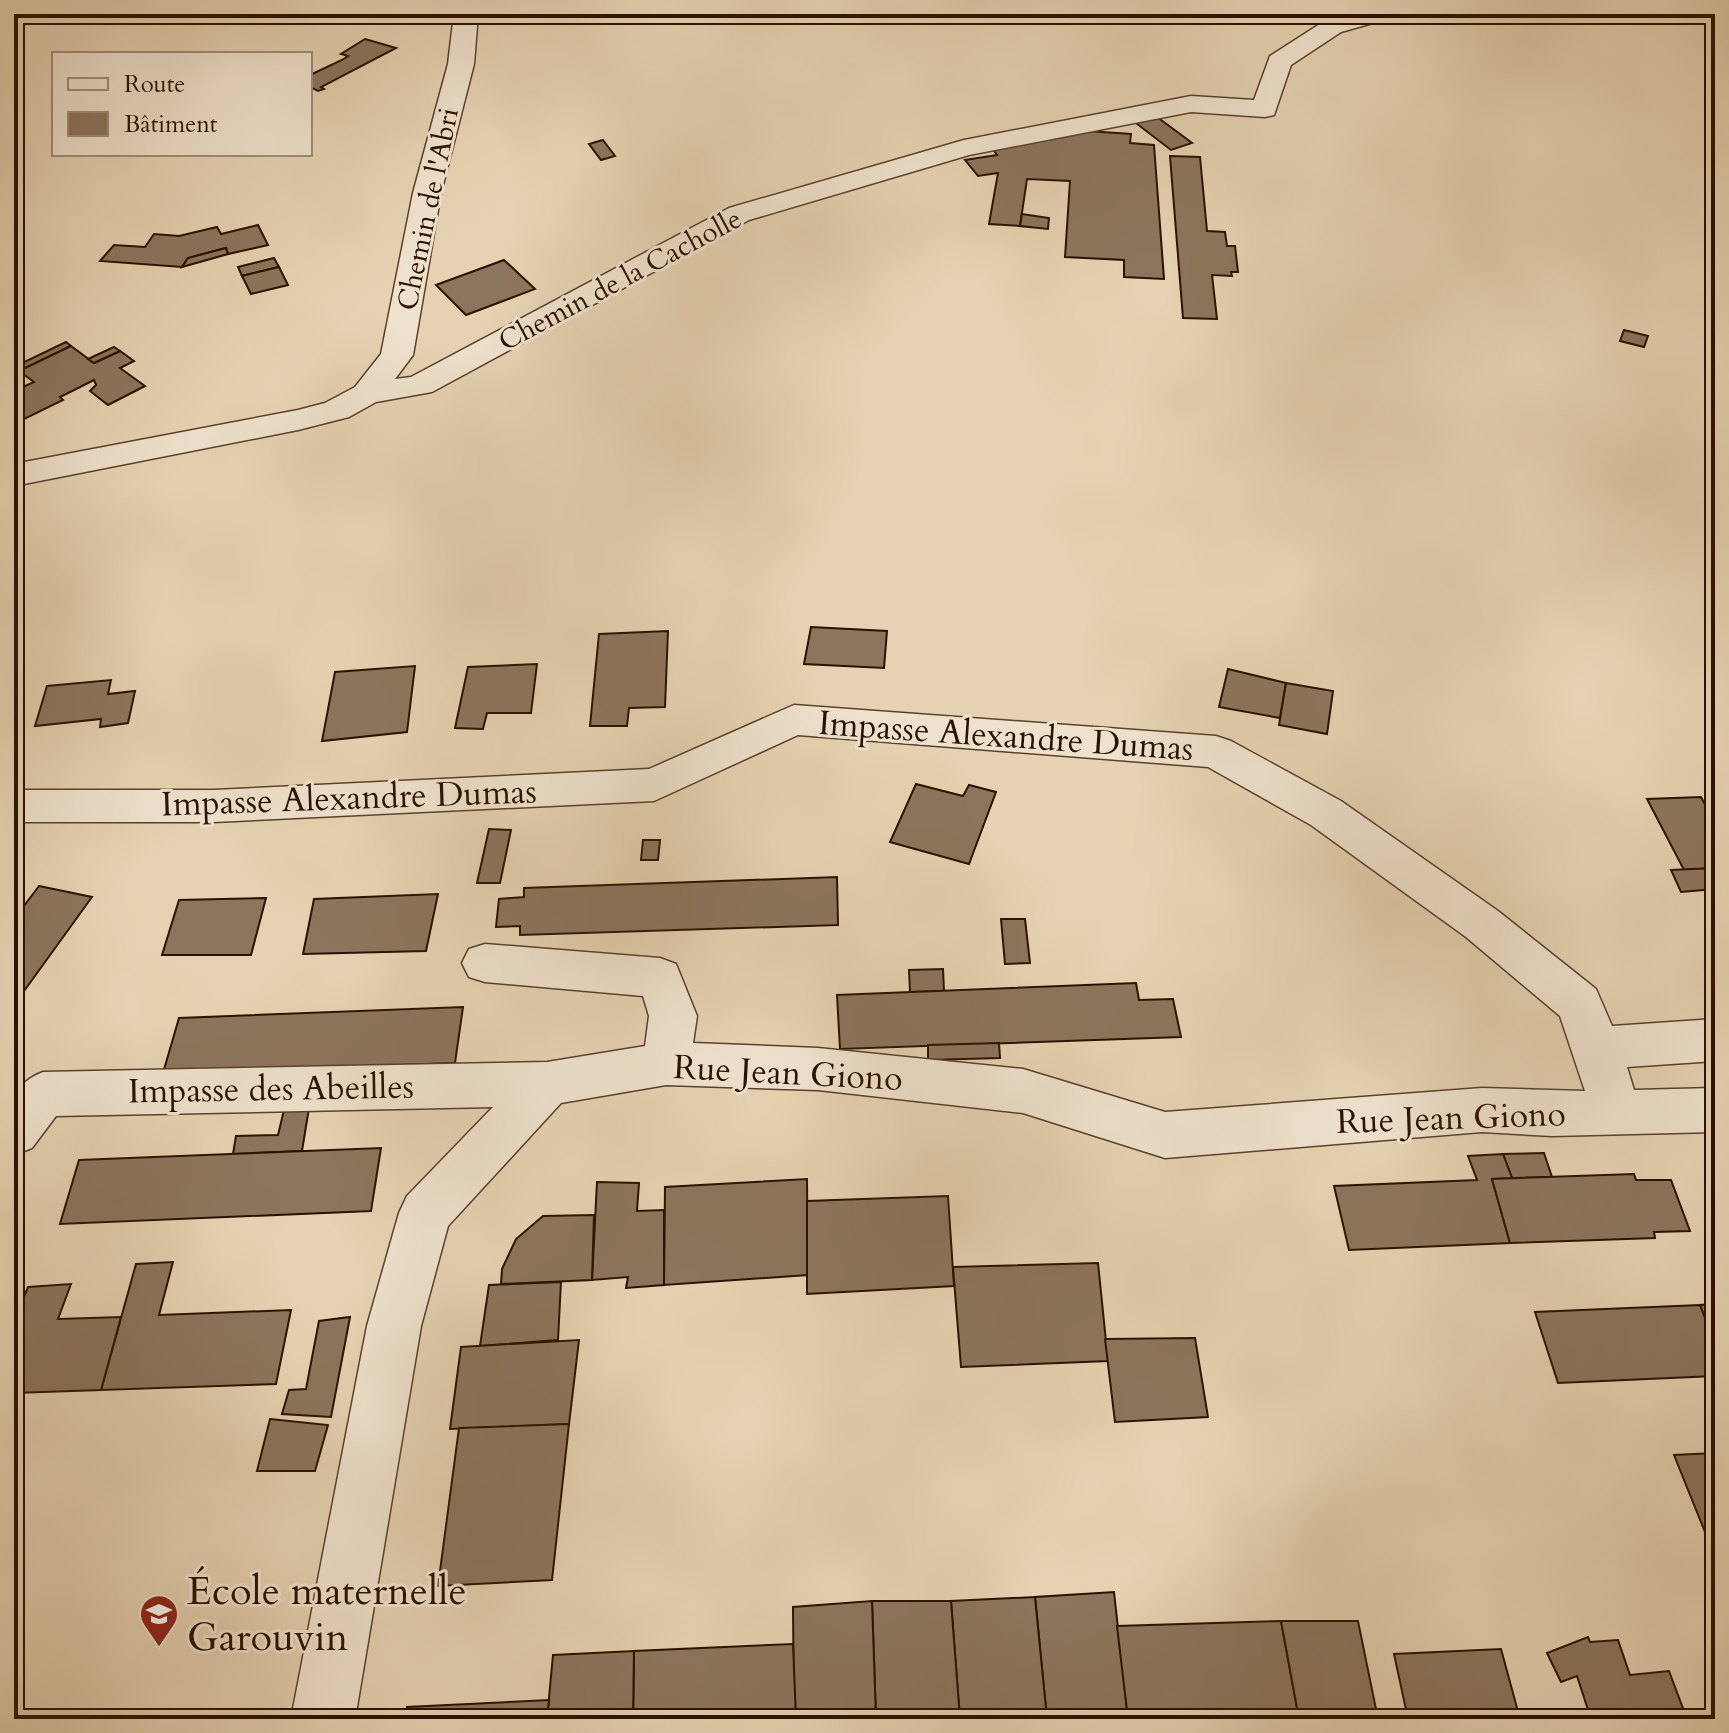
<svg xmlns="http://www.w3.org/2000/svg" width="1729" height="1733" viewBox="0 0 1729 1733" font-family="Cardo,serif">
<rect width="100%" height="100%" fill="#e6d2b2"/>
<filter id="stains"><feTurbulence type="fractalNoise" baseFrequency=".0025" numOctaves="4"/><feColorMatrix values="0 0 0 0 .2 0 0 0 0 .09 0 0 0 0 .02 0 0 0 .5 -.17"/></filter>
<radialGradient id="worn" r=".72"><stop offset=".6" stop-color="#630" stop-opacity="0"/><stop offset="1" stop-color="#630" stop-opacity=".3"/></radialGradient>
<!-- building -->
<g fill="#8c755d" stroke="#2a1100" stroke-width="2">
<path d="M365 39 396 48 321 87 324 89 318 91 310 87V75L342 60 348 56 341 54Z"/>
<path d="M1149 111 1192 143 1171 150 1128 117Z"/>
<path d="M1087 131 1131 134 1130 143 1154 145 1164 279 1124 277V260L1065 257 1070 181 1027 179 1020 226 989 224 998 173 978 176 965 160 997 155 992 148Z"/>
<path d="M603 140 615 156 601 160 589 144Z"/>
<path d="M1170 156 1200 157 1207 231 1225 232 1227 246H1235L1238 272H1231L1232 276 1212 275 1217 319 1183 318Z"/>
<path d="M1022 214 1049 218 1048 229 1020 226Z"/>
<path d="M258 225 268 245 228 254 226 248 188 258 182 267 100 261 114 245 145 247 154 234 179 236 217 227 221 234Z"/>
<path d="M226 248 228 254 182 267 188 258Z"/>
<path d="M274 258 279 267 242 276 238 267Z"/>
<path d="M504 260 535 289 466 315 436 285Z"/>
<path d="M279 267 288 285 251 294 242 276Z"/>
<path d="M1624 330 1648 336 1644 347 1620 341Z"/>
<path d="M66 342 71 346 19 371 14 367Z"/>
<path d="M71 346 94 363 120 351 134 361 120 368 145 386 108 405 90 391 96 385 94 380 60 397 63 400 14 424V391L34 382 19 371Z"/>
<path d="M114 347 120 351 94 363 88 359Z"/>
<path d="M811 627 887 631 884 668 804 664Z"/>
<path d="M668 631 665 707 629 708 627 726H590L599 634Z"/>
<path d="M537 664 531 713H487L483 729 455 728 468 667Z"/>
<path d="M415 666 407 732 322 741 335 672Z"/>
<path d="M1228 669 1286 683 1280 718 1219 707Z"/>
<path d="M111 680 108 694 135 691 128 723 100 727 101 719 35 726 47 686Z"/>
<path d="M1286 683 1333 691 1327 734 1279 725Z"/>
<path d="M916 784 963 796 969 785 996 792 969 864 890 842Z"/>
<path d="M1701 797 1715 823V868L1684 870 1647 799Z"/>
<path d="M489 829 511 830 500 883H477Z"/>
<path d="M643 840H660L658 860H641Z"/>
<path d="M1715 868V889L1681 892 1671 870Z"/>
<path d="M837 877 838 925 520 935V926L496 927 499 899 524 897V888Z"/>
<path d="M39 886 92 897 14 1005V919Z"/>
<path d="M438 894 426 951 303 954 314 899Z"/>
<path d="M266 898 251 955H162L179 900Z"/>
<path d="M1001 919H1025L1030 963 1005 964Z"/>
<path d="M943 969 944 991 910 992 909 970Z"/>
<path d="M1136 983 1139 1000 1173 999 1181 1037 840 1049 837 995Z"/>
<path d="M463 1007 455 1063 163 1073 179 1018Z"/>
<path d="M999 1043 1000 1058 928 1060V1045Z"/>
<path d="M309 1108 302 1151 233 1154 236 1136 278 1135 284 1110Z"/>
<path d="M381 1148 371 1211 60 1224 79 1160Z"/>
<path d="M1544 1153 1552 1177 1512 1178 1503 1154Z"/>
<path d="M1503 1154 1512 1178 1492 1179 1510 1243 1349 1250 1334 1186 1477 1180 1468 1156Z"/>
<path d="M1634 1174 1636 1180H1671L1690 1231 1654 1232 1655 1238 1510 1243 1492 1179Z"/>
<path d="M807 1179 808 1275 664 1285 665 1187Z"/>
<path d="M597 1182 639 1183 637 1211 664 1210V1285L626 1288 628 1277 592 1280Z"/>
<path d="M948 1196 954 1286 807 1294V1201Z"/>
<path d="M594 1215 592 1280 501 1284 502 1269 516 1239 543 1216Z"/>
<path d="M173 1262 159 1315 291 1310 276 1384 101 1390 136 1264Z"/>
<path d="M1098 1263 1108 1361 961 1367 953 1267Z"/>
<path d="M561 1282 558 1340 480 1346 489 1285Z"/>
<path d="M71 1284 58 1319 121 1317 101 1390 14 1393V1321L28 1287Z"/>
<path d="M1715 1304V1344L1700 1305Z"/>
<path d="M1700 1305 1715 1344V1376L1558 1383 1535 1312Z"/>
<path d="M350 1317 331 1417 282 1414 289 1390 306 1389 319 1321Z"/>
<path d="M1195 1338 1208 1417 1115 1422 1105 1339Z"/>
<path d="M579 1340 569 1424 450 1429 461 1347Z"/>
<path d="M270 1419 328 1425 315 1471H257Z"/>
<path d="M569 1424 552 1580 438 1586 459 1428Z"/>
<path d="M1715 1453V1537H1707L1674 1455Z"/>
<path d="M1114 1592 1128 1719H1047L1035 1597Z"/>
<path d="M1035 1597 1047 1719H960L951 1601Z"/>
<path d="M872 1601H951L960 1719H876Z"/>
<path d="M872 1601 876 1719H794L793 1607Z"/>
<path d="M1281 1621 1299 1719H1128L1117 1626Z"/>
<path d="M1281 1621H1358L1378 1719H1299Z"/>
<path d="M1588 1637 1590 1642 1618 1640 1630 1675 1669 1671 1687 1719H1591L1577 1676 1561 1682 1547 1653Z"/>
<path d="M793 1644 796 1719H633L634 1651Z"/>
<path d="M1501 1649 1520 1719H1408L1394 1654Z"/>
<path d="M634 1651 633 1719H547L553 1655Z"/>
<path d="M549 1700 547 1719H406L407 1707Z"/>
</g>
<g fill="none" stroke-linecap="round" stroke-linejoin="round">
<!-- minor casing -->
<g stroke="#59412c" stroke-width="3">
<g id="minor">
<path d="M454 14H478L474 64 441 193 413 355 395 379 411 377 729 208 964 140 1191 96 1254 100 1270 56 1323 22 1351 14H1390L1387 19 1341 32 1291 65 1274 115 1265 117 1191 112 969 155 749 220 432 392 376 402 349 417 298 430 14 486V464L298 410 325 403 355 387 381 354 413 193 448 64Z"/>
<path d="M794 705 1216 736 1231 741 1341 801 1498 911 1596 989 1612 1026 1715 1019V1061L1627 1067 1634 1090 1715 1088V1132L1552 1136 1482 1132 1165 1158 1023 1113 818 1090 666 1085 561 1103 448 1226 421 1326 355 1719H291L367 1326 399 1213 407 1196 493 1107 56 1116 32 1148 14 1155C14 1118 3 1087 43 1072L547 1062 645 1046 649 1016 643 996 485 982 469 977 462 963 469 949 485 944 660 958 676 964 697 1016 693 1043 818 1048 1023 1069 1165 1112 1482 1088 1585 1091 1560 1016 1466 937 1311 825 1208 767 798 735 654 801 214 822H14V790H214L649 769Z"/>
</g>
</g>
<!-- minor -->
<use href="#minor" fill="#efe2cd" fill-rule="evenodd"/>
</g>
<!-- icons -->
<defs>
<g id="school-pin" transform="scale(2)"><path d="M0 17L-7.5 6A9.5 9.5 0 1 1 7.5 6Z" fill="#8f2418" stroke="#efe2cd"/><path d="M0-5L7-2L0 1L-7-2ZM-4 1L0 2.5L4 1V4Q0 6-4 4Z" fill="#fff"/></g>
</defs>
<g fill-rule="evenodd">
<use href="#school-pin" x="159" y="1614"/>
</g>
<g text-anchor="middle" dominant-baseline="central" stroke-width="6" stroke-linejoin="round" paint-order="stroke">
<!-- far-street labels -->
<g font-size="28" fill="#2a1100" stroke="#efe2cd">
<text transform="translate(428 209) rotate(-78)">Chemin de l'Abri</text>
<text transform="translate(620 280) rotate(-28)">Chemin de la Cacholle</text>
</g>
<!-- street labels -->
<g font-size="34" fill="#2a1100" stroke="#efe2cd">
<text transform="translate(1006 736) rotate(4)">Impasse Alexandre Dumas</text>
<text transform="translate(349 798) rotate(-2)">Impasse Alexandre Dumas</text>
<text transform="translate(788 1073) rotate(3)">Rue Jean Giono</text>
<text transform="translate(271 1089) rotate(-1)">Impasse des Abeilles</text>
<text transform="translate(1451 1118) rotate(-2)">Rue Jean Giono</text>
</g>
<!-- near-poi labels -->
<g font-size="40" fill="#2a1100" stroke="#efe2cd" text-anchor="start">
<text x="187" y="1591">École maternelle<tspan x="187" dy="46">Garouvin</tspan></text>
</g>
</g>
<!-- margin -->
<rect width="1729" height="1733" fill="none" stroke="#e6d2b2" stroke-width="48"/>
<rect x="16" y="16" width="1697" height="1701" fill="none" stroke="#2a1100" stroke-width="4"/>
<rect x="24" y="24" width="1681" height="1685" fill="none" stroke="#2a1100" stroke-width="2"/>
<!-- legend -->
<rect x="52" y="52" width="260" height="104" fill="#efe2cd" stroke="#a08e7b" stroke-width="2"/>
<rect x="68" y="78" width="40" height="12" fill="#efe2cd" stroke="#a08e7b" stroke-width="2"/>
<text x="124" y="92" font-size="24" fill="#2a1100">Route</text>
<rect x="68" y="112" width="40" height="24" fill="#8c755d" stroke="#a08e7b" stroke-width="2"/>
<text x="124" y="132" font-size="24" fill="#2a1100">Bâtiment</text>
<rect width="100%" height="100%" filter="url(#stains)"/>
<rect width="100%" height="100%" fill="url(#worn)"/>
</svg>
